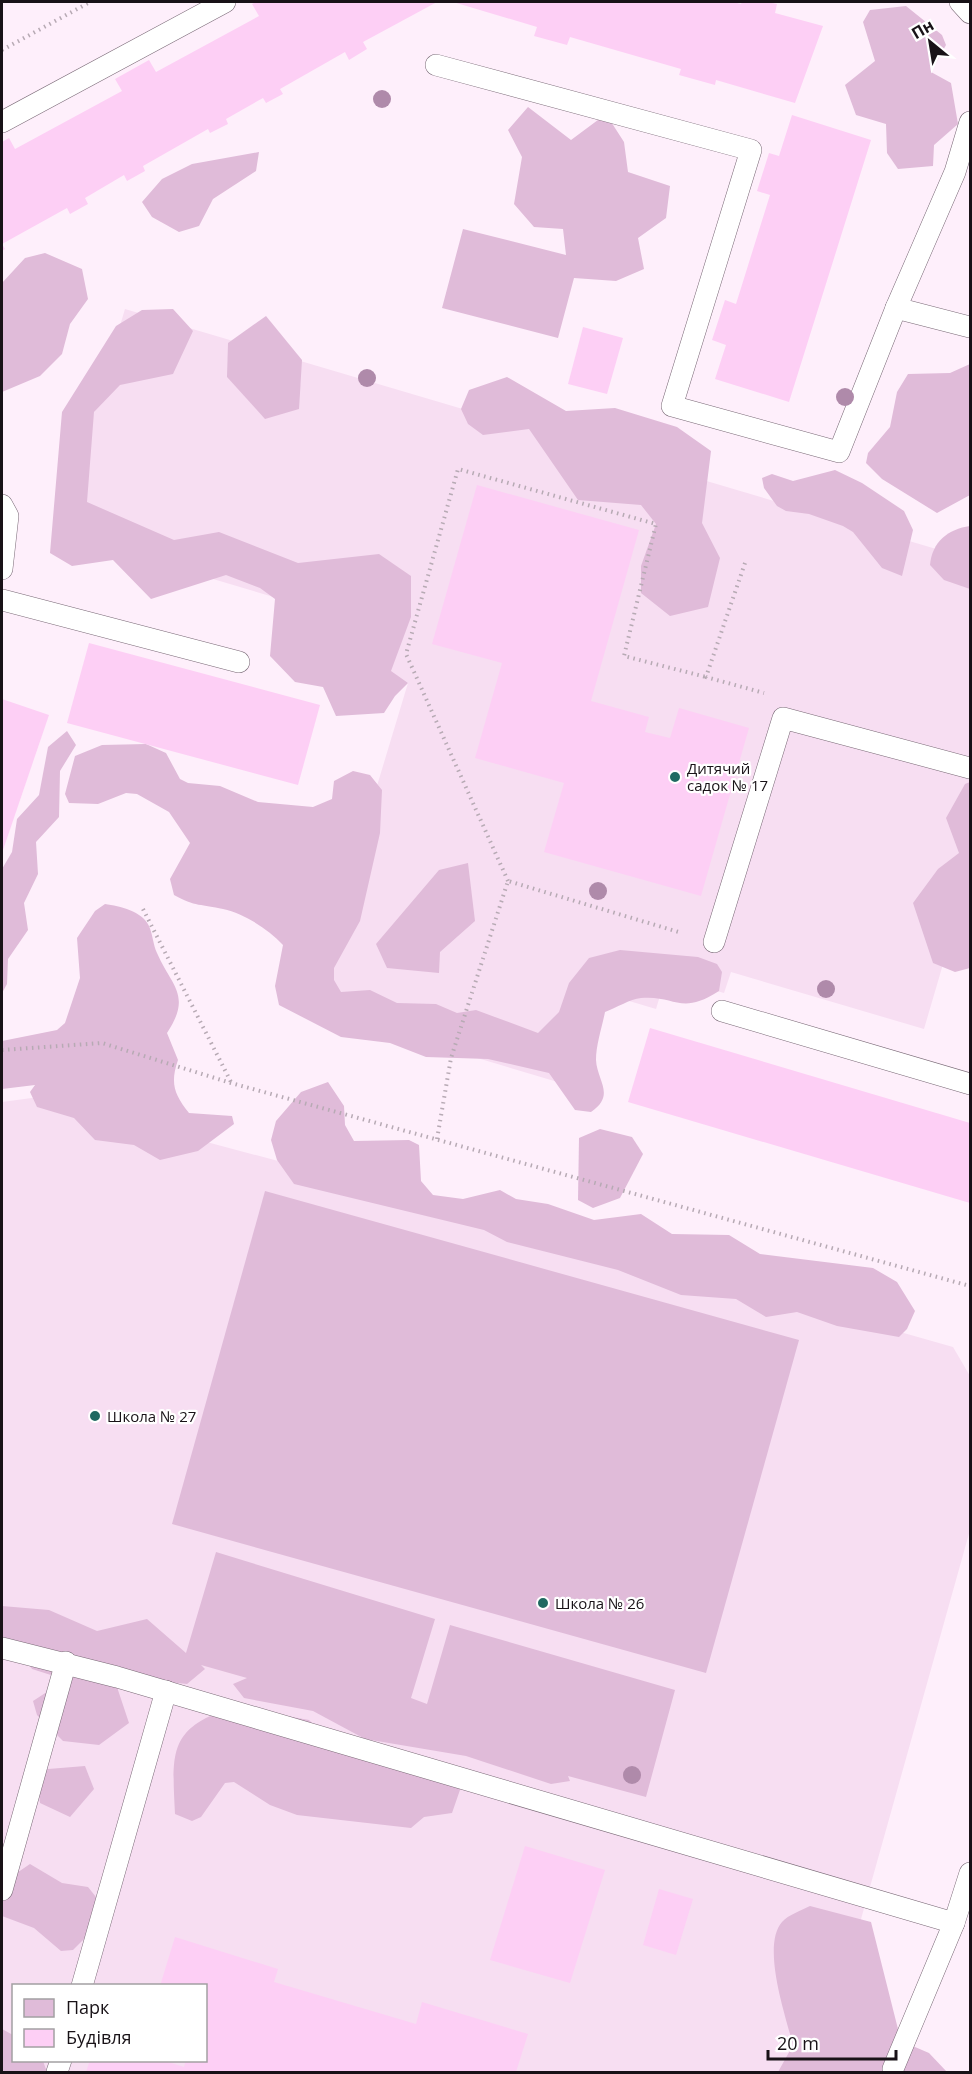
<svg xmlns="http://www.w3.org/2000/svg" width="972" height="2074" viewBox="0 0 972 2074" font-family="'Open Sans',sans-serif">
<rect width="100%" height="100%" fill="#feeffb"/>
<!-- built -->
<g fill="#f7def2" fill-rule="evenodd">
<path d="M125 309 970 559V872L924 1029 731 972 724 993 666 976 656 1009 599 992 571 1086 310 1008 408 683 372 673 385 630 58 533Z"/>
<path d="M39 1097 636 1257 953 1347 970 1376V1530L856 1937 813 2072H2V1102ZM14 1986H206V2060H14Z"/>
</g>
<!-- green -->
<g fill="#e0bbd9">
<path d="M906 6 942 35 946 45 931 72 951 83 958 124 934 145 933 166 898 169 887 153 886 124 856 115 845 85 875 61 863 22 870 10Z"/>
<path d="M528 107 571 140 606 114 624 142 628 172 670 186 666 218 638 238 644 269 616 281 574 278 558 338 442 308 463 229 566 255 563 229 534 227 514 204 522 157 508 130Z"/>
<path d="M259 152 256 171 213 199 199 226 179 232 152 217 142 202 162 179 192 164Z"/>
<path d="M45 253 82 269 88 299 70 324 62 354 40 376 2 392V283L25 258Z"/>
<path d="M173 309 193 331 173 374 120 385 94 412 87 502 174 540 219 532 298 563 379 554 411 576V617L391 671 408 683 395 696 384 713 336 716 323 687 295 682 270 656 275 599 260 588 226 575 151 599 113 560 72 566 50 553 62 412 116 326 142 310Z"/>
<path d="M266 316 302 360 299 409 265 419 227 377 228 343Z"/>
<path d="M970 364V495L937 513 882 479 866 463 868 453 890 427 897 392 908 374 950 373Z"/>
<path d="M507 377 566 411 615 408 677 427 711 451 702 523 720 558 708 607 670 616 641 593V566L656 524 641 505 578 500 529 429 483 435 468 424 461 409 469 390Z"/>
<path d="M835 470 862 483 904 511 913 530 902 576 882 568 853 532 843 526 809 514 786 511 777 506 764 488 762 478 772 474 793 481Z"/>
<path d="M970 526V589L944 580 930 565C932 542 948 529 970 526Z"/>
<path d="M67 731 76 745 60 771 59 817 36 842 38 874 24 903 28 930 8 959 7 984 2 993V869L12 852 17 819 39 795 48 747Z"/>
<path d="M146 744 166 753 180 779 188 783 220 786 258 802 313 807 332 799 334 781 353 771 370 775 382 790 380 833 360 921 334 968V980L341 992 370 990 397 1003 436 1004 457 1013 476 1010 538 1033 559 1012 569 983 589 958 620 950 698 957 717 964 722 972 719 991C680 1016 676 995 641 998 630 999 616 1008 605 1012 602 1027 596 1045 596 1060 597 1081 616 1095 591 1112L575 1110 549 1073 488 1059 426 1057 390 1043 341 1037 279 1005 275 986 283 945C268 929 245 914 223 909 202 904 195 907 174 895L170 879 190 843 169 812 137 794 126 793 98 804 69 803 65 794 75 756 102 745Z"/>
<path d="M970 782V968L955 972 933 963 913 903 938 869 959 853 946 818 965 784Z"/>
<path d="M468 863 475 921 440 952 439 973 387 968 376 944 439 870Z"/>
<path d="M105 904C120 906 142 911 149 926 153 935 153 945 157 953 172 987 192 995 167 1033L178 1060C170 1083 174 1094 189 1113L232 1116 234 1124 198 1151 160 1160 134 1145 95 1140 74 1118 37 1107 30 1092 35 1085 2 1089V1041L57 1030 65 1023 80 978 77 938 95 911Z"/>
<path d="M328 1082 344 1106 345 1125 354 1141 409 1140 419 1145 421 1181 433 1195 463 1199 500 1190 516 1199 548 1204 594 1220 641 1214 672 1234 729 1235 760 1254 873 1268 897 1282 915 1311 907 1329 899 1337 837 1326 797 1312 766 1317 736 1299 681 1295 618 1270 507 1242 484 1230 294 1184 277 1160 271 1140 276 1121 301 1092Z"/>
<path d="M600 1129 632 1137 643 1154 620 1198 593 1208 578 1200 579 1138Z"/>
<path d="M265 1191 799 1340 706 1673 172 1524Z"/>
<path d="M216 1552 435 1619 411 1698 427 1704 450 1625 675 1690 646 1797 568 1776 570 1781 551 1784 466 1756 365 1739 313 1711 244 1698 233 1684 247 1678 201 1665 205 1669 187 1684 140 1679 117 1687 129 1723 99 1745 63 1741 37 1715 33 1701 53 1688 54 1676 32 1669 19 1649 2 1641V1606L49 1610 97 1631 147 1619 186 1653Z"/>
<path d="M235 1707 309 1720 317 1728 461 1787 452 1813 424 1817 411 1828 297 1815 270 1805 234 1782 225 1783 201 1817 192 1821 175 1814C172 1752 168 1727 235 1707Z"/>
<path d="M85 1766 94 1789 70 1817 40 1803 36 1770Z"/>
<path d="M30 1864 62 1883 88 1887 96 1897 90 1933 73 1950 61 1951 34 1928 2 1916V1883Z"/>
<path d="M810 1906 871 1922 901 2041 929 2053 947 2072H778L793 2045C786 2017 761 1946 782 1922 788 1915 802 1910 810 1906Z"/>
<path d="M2 2029 13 2035 14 2060 43 2061 47 2072H2Z"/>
</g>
<!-- building -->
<g fill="#fdcff5">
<path d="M256 2H437L363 42 367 49 349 60 345 52 280 89 283 94 266 103 263 98 226 119 228 124 210 133 208 129 143 166 145 171 127 181 124 175 85 198 88 204 70 214 67 208 2 244 5 249 2 251V142L9 138 15 149 122 91 115 79 149 60 156 72 259 16 252 4Z"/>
<path d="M453 2H733L741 4 742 2H767L777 4 775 13 823 26 795 103 716 80 715 85 679 75 681 69 570 37 567 45 534 36 537 27Z"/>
<path d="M792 115 871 140 789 402 715 379 726 345 712 340 725 300 736 304 770 195 757 191 769 153 779 156Z"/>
<path d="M583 327 623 338 607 394 568 384Z"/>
<path d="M477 485 639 530 591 701 649 717 645 732 670 738 679 708 749 728 701 896 544 852 564 783 475 758 502 663 432 644Z"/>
<path d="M89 643 320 705 298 785 67 723Z"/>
<path d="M2 699 49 715 2 853Z"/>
<path d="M650 1028 970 1123V1203L628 1102Z"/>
<path d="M525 1846 605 1870 570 1983 490 1960Z"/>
<path d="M659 1889 693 1899 676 1955 643 1945Z"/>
<path d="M175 1937 278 1969 274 1982 416 2024 422 2002 528 2034 516 2072H86L90 2060H162L184 2067 186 2060H206V1986H160Z"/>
</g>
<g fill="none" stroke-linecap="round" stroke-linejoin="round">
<!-- lane casing -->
<g stroke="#796976" stroke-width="22">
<g id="lane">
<path d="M960 2 970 13"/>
<path d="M436 65 751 150 672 406 839 452 896 308"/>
<path d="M2 122 225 2"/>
<path d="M970 122 955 172 896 308 970 327"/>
<path d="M2 505 8 516 2 569"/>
<path d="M2 600 239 662"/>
<path d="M714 942 783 718 970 768"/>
<path d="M722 1011 970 1084"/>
<path d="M2 1648 117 1677 954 1923"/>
<path d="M2 1890 66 1662"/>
<path d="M82 1986 166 1691"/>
<path d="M893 2069 954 1923 970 1873"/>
<path d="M57 2072 61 2060"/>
</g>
</g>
<!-- path -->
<g stroke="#b7aab4" stroke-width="4" stroke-dasharray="1.5 4.5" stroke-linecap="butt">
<path d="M2 50 90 2"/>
<path d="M745 563 706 677 764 693"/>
<path d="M508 881 406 654 458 469 656 524 624 656 706 677"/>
<path d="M143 909 231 1082"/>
<path d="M2 1050 102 1043 231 1083 970 1286"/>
<path d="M437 1139 451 1058 508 881 682 933"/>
</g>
<!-- lane -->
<use href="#lane" stroke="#fff" stroke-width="21"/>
</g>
<!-- trees -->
<g fill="#af8aaa">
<circle cx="382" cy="99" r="9"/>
<circle cx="367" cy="378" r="9"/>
<circle cx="845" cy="397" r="9"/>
<circle cx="598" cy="891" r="9"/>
<circle cx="826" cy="989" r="9"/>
<circle cx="632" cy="1775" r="9"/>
</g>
<!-- markers -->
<g fill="#1f6961" stroke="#fff" stroke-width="2">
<circle cx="675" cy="777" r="6"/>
<circle cx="95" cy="1416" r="6"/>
<circle cx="543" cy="1603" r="6"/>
</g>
<g text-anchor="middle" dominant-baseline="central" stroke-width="4.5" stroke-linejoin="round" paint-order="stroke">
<!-- poi labels -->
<g font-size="15" fill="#181217" stroke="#fff" text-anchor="start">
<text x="687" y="768">Дитячий<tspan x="687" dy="17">садок № 17</tspan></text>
<text x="107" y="1416">Школа № 27</text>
<text x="555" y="1603">Школа № 26</text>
</g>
</g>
<!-- border -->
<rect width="972" height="2074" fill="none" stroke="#181217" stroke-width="6"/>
<!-- legend -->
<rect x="12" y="1984" width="195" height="78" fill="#ffffff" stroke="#a3a0a2" stroke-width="1.5"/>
<rect x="24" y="1999" width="30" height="18" fill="#e0bbd9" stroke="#a3a0a2" stroke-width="1.5"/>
<text x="66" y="2014" font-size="18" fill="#181217">Парк</text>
<rect x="24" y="2029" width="30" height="18" fill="#fdcff5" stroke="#a3a0a2" stroke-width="1.5"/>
<text x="66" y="2044" font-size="18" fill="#181217">Будівля</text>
<!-- north arrow -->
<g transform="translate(930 42) rotate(330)" stroke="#ffffff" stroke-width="4.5" paint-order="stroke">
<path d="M0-4.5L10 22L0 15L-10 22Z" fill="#181217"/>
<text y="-9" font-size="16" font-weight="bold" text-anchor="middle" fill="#181217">Пн</text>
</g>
<!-- scale -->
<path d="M768 2050v9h128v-9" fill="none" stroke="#181217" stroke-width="3"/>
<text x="777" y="2050" font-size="18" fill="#181217" stroke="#ffffff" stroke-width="4.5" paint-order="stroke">20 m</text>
</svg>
